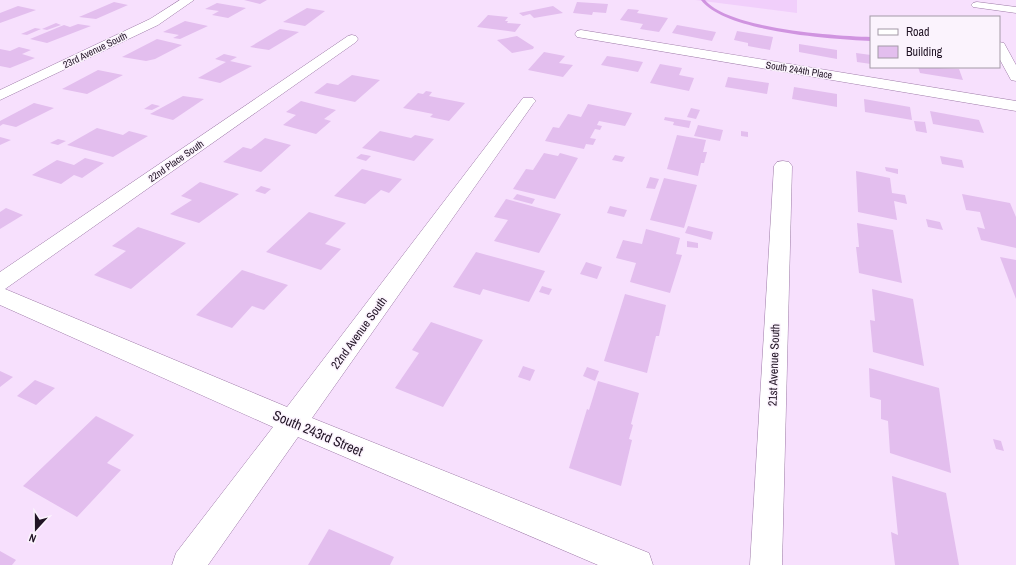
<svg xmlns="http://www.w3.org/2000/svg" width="1016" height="565" viewBox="0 0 1016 565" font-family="'Archivo Narrow',sans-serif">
<rect width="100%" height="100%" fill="#f7e0fd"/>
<!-- built -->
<path fill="#f1cffb" d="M695 0H797V13Z"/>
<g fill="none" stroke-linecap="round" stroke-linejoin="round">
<!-- stream -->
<path fill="#d094e0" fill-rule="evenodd" d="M701 0H705C729 29 834 36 871 37V41C832 39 725 32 701 0Z"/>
</g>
<!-- building -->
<g fill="#e3beee">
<path d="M244 0H267L260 4Z"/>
<path d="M114 2 128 5 96 19 79 17Z"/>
<path d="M577 2 608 4 606 13 593 12 592 15 573 13Z"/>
<path d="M217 3 246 8 228 18 212 15 219 11 205 9Z"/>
<path d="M18 6 36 10 0 23V13Z"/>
<path d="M553 6 563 13 534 18 530 14 523 16 519 13Z"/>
<path d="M307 8 325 11 305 26 283 22Z"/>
<path d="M628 9 639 10 637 13 668 18 659 32 640 29 643 24 620 20Z"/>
<path d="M488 15 508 17 505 21H508L507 23 521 24 515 32 477 27Z"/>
<path d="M185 21 208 26 180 39 173 38 179 35 163 32Z"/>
<path d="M56 23 61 25 47 30 42 29Z"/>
<path d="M78 24 91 26 47 43 30 39 64 25 70 27Z"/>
<path d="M677 25 716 32 712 41 672 33Z"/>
<path d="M35 28 41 29 27 35 21 34Z"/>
<path d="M280 29 299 32 269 50 250 47Z"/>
<path d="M737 31 773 37 770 50 748 46V43L734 40Z"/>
<path d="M517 36 531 45 534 47 533 49 512 53 497 40Z"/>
<path d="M157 39 182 45 155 59 146 61 122 57Z"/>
<path d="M799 44 837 50V59L799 52Z"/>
<path d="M19 47 31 50 22 54 35 58 10 68 0 66V49L10 51Z"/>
<path d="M544 52 565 56 559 63 573 65 563 77 528 70Z"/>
<path d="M856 53 871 55V64L857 62Z"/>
<path d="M224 54 237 57 230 61 252 66 220 83 198 78 226 62 215 59Z"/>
<path d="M607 56 621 58 643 62 638 72 601 65Z"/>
<path d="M660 64 682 68 679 75 694 78 689 91 650 83Z"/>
<path d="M918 67 959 69 963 80 920 73Z"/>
<path d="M98 70 123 75 87 94 62 89Z"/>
<path d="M352 75 380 80 355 102 314 93 327 83 338 85Z"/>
<path d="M728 77 769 83 767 94 725 87Z"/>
<path d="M794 87 837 94V107L792 99Z"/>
<path d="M426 91 432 92 429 96 465 103 449 121 430 117 433 114 403 108 418 93 423 94Z"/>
<path d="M183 96 204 99 173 120 150 114Z"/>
<path d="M864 99 910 107 912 120 865 112Z"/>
<path d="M301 101 336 110 324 119 331 121 316 134 283 125 296 115 286 112Z"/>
<path d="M34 103 54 108 16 127 3 124 0 126V121Z"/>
<path d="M152 104 160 106 152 110 144 109Z"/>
<path d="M588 104 632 113 625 126 599 121 597 125 602 126 600 130 595 129 590 138 596 139 593 145 586 144 584 149 545 141 553 127 559 128 568 114 581 117Z"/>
<path d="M691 108 700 110 696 119 687 117Z"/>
<path d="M930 111 979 120 984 133 933 124Z"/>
<path d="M665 117 691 121 689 128 673 125 674 122 664 120Z"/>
<path d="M914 121 925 122 927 133 916 131Z"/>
<path d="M698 125 723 130 720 141 694 136Z"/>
<path d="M97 128 123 135 129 131 148 136 113 157 67 145Z"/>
<path d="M380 131 411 138 415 135 434 139 414 161 362 148Z"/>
<path d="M741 131 748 132V137L741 136Z"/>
<path d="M677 135 706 140 703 152H707L704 163H701L698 176 667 169Z"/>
<path d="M0 137 11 140 0 145Z"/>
<path d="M265 138 291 145 261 172 223 162 243 147 251 149Z"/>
<path d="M58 139 66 141 58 145 50 143Z"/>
<path d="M544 153 558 156 560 153 578 158 555 199 513 189 526 169 533 170Z"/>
<path d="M361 154 371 156 366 161 356 158Z"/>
<path d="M615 155 625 157 622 162 612 160Z"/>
<path d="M940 156 962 160 964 168 942 164Z"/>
<path d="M85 158 104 163 82 178 74 175 61 184 32 175 57 160 74 165Z"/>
<path d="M885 167 898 169V174L886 171Z"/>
<path d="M362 169 402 179 389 193 381 190 365 204 334 196Z"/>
<path d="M856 171 890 178 892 193 905 195 907 204 894 201 897 220 858 212Z"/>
<path d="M650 177 659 179 655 189 646 188Z"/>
<path d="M664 178 697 185 684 228 650 220Z"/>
<path d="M200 182 239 194 199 223 170 214 192 200 181 196Z"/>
<path d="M261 186 271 189 265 194 255 191Z"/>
<path d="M517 194 535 199 532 204 513 199Z"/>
<path d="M962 194 1010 203 1016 217V248L981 240 977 227 985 229 980 212 966 210Z"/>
<path d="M506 199 561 214 539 253 494 241 508 220 494 217Z"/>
<path d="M610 206 627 210 624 217 607 213Z"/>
<path d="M6 208 23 215 0 229V212Z"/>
<path d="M309 212 346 223 325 244 341 249 321 270 266 252Z"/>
<path d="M926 219 940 222 943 230 928 227Z"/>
<path d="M857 223 893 230 902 283 859 273 856 247H859Z"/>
<path d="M688 226 713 232 711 240 685 233Z"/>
<path d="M138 227 186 243 131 289 94 275 126 251 112 246Z"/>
<path d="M646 229 680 238 676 254 682 255 670 293 630 282 636 263 616 258 623 240 642 244Z"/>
<path d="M687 241 698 243V248L687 247Z"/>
<path d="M476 252 545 271 529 302 483 289 480 295 453 287Z"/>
<path d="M1000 257 1016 260V299Z"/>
<path d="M586 262 602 267 597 279 580 274Z"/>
<path d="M242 270 288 285 264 310 252 306 232 328 196 315Z"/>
<path d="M542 286 552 289 549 295 539 292Z"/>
<path d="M872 289 913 299 924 366 873 352 870 320 875 321Z"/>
<path d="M625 294 666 305 659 336H656L647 373 604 361Z"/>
<path d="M431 322 483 340 443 407 395 388 419 353 412 350Z"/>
<path d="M523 366 535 370 530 381 518 377Z"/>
<path d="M587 367 599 371 595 381 583 376Z"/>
<path d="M869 368 939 388 951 473 890 453 888 421 881 419V400L870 397Z"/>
<path d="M0 371 13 377 0 387Z"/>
<path d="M35 380 55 388 36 405 17 396Z"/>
<path d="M598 381 639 393 631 424 633 425 629 439 632 440 621 486 569 468 587 409 589 410Z"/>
<path d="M96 416 134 435 107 463 121 470 77 517 23 486Z"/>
<path d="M993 439 1001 441 1004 451 996 449Z"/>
<path d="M892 476 946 493 959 565H895L891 532 898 535Z"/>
<path d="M329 529 394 557 390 565H308Z"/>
<path d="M0 551 16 560 12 565H0Z"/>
</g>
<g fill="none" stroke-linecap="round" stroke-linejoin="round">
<!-- street casing -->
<g stroke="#9d7aa7" stroke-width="1">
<g id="street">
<path d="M180 0H194L158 25 0 100V90L150 19Z"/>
<path d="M977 2 1016 7V13L973 7 971 5 973 3Z"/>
<path d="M581 30 1016 101V111L577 37 575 34 577 31Z"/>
<path d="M352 35 356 36 358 39 356 42 5 289 287 407 523 98H533L536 101 533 104 312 418 649 553 653 565H598L298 437 208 565H172L176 553 273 427 0 305V272L348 36Z"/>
<path d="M999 42 1004 43 1016 65V81L1011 80 999 58Z"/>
<path d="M783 161 789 162 792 166 782 565H750L774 166 777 162Z"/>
</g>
</g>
<!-- street -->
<use href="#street" fill="#fff" fill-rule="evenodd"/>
</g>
<g text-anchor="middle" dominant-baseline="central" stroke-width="3" stroke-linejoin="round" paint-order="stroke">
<!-- far-street labels -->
<g font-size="10" fill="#211425" stroke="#fbf3fd">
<text transform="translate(95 50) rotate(-26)">23rd Avenue South</text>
<text transform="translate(799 70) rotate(9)">South 244th Place</text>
<text transform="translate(176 161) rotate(-35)">22nd Place South</text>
</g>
<!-- street labels -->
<g font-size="12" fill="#211425" stroke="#fbf3fd">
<text transform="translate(359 333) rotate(-54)">22nd Avenue South</text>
<text transform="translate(774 365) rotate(-88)">21st Avenue South</text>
</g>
<!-- near-street labels -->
<g font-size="14" fill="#211425" stroke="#fbf3fd">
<text transform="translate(318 433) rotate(23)">South 243rd Street</text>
</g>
</g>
<!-- legend -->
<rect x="870" y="16" width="130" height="52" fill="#fbf3fd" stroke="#a49aa7"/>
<rect x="878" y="29" width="20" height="6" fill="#ffffff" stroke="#a49aa7"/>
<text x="906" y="36" font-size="12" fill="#211425">Road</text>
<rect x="878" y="46" width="20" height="12" fill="#e3beee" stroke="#a49aa7"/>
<text x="906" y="56" font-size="12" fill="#211425">Building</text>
<!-- north arrow -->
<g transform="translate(36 529) rotate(201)" stroke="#fbf3fd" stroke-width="3" paint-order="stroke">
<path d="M0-3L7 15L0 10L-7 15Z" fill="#211425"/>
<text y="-6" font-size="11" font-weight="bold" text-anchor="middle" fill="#211425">N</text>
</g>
</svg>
